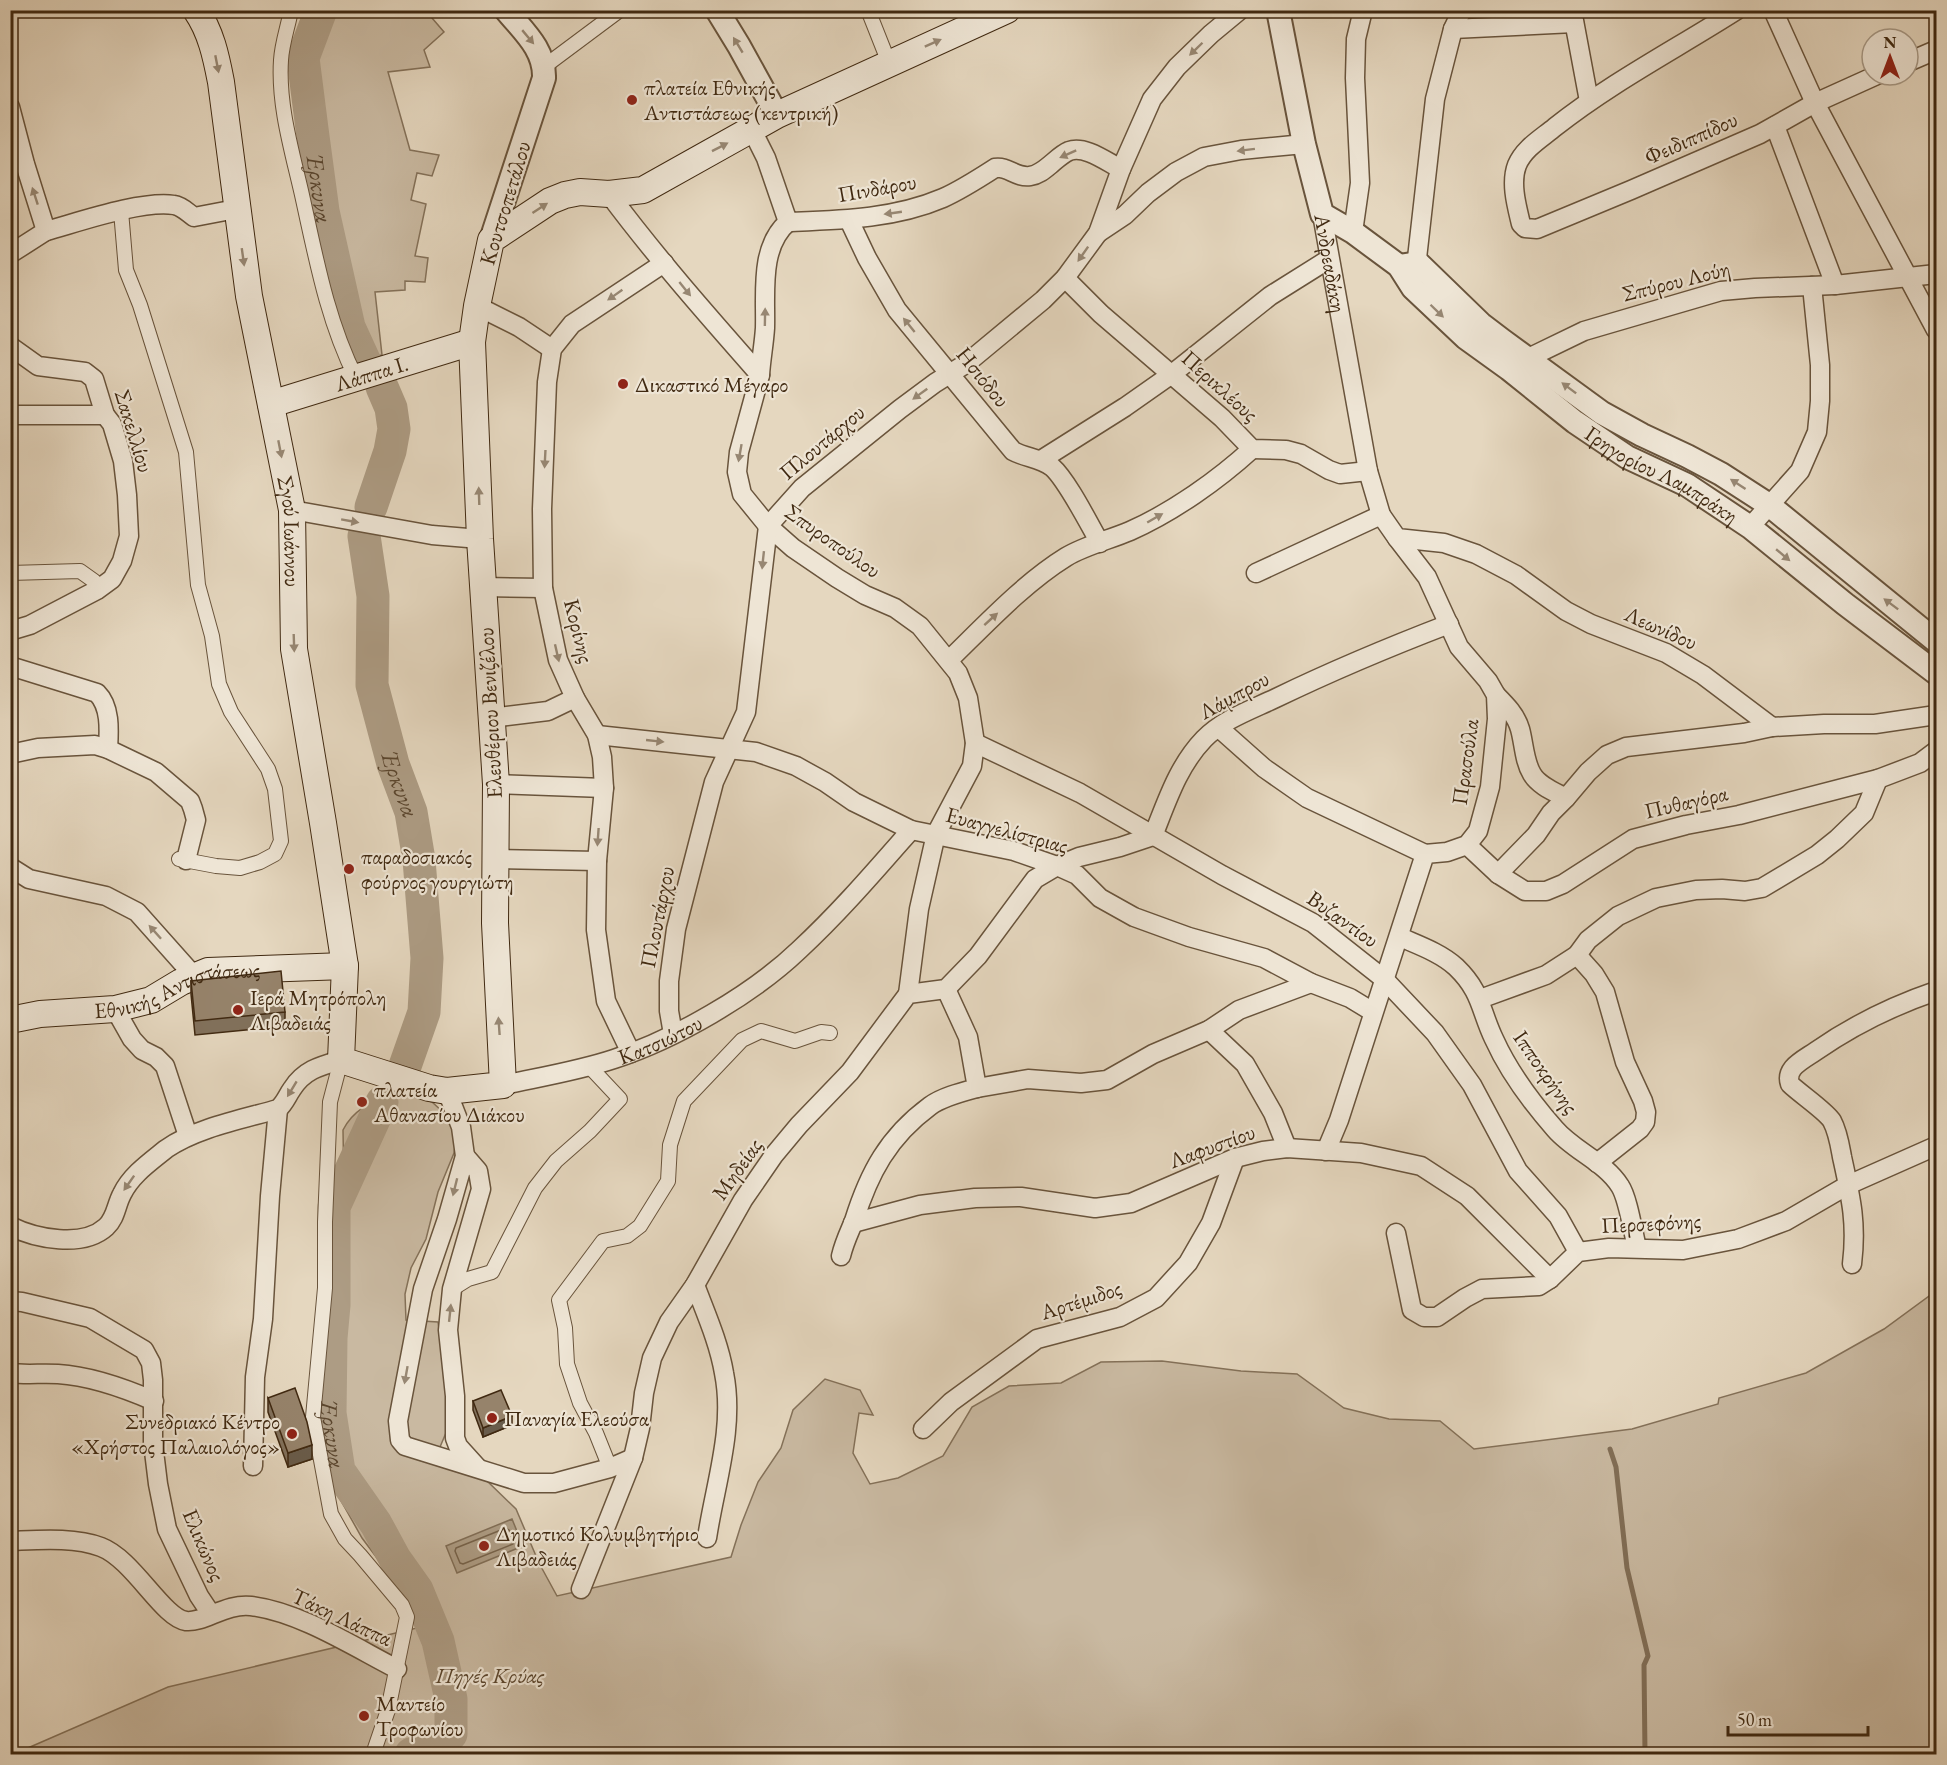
<svg xmlns="http://www.w3.org/2000/svg" width="1947" height="1765" viewBox="0 0 1947 1765" font-family="'EB Garamond',serif">
<rect width="100%" height="100%" fill="#e5d7bf"/>
<filter id="stains"><feTurbulence type="fractalNoise" baseFrequency=".00333" numOctaves="4"/><feColorMatrix values="0 0 0 0 .2 0 0 0 0 .09 0 0 0 0 .02 0 0 0 .5 -.17"/></filter>
<radialGradient id="worn" r=".72"><stop offset=".6" stop-color="#630" stop-opacity="0"/><stop offset="1" stop-color="#630" stop-opacity=".3"/></radialGradient>
<!-- green -->
<g fill="#c9b9a1" stroke="#847159" stroke-width="1.5">
<path d="M325 10 426 11 444 32 424 50 430 67 388 72 410 150 439 155 432 176 417 173 411 200 426 204 415 256 428 258 425 282 405 281V290L375 292 382 355 373 357 361 333 337 251 329 213 308 59Z"/>
<path d="M400 1091 432 1102 458 1126 454 1153 438 1192 426 1239 411 1268 405 1294 406 1320 438 1322 449 1395 448 1428 440 1447 443 1466 486 1480 516 1509 539 1563 557 1596 731 1557 741 1525 758 1482 781 1448 793 1410 825 1379 860 1390 873 1415 859 1413 853 1453 870 1484 898 1478 943 1456 972 1407 1009 1386 1061 1383 1101 1362 1162 1361 1241 1371 1297 1374 1344 1408 1389 1419 1440 1421 1474 1449 1632 1429 1718 1404 1719 1398 1806 1373 1884 1329 1936 1291V1754H14L168 1687 417 1628 413 1606 362 1538 340 1499 331 1462 324 1422 323 1392 345 1247 343 1130C356 1105 376 1102 400 1091Z"/>
</g>
<!-- water -->
<path fill="#ad9c84" stroke="#816e56" stroke-width="1.5" d="M512 1519 523 1546 457 1573 446 1546Z"/>
<g fill="none" stroke-linecap="round" stroke-linejoin="round">
<!-- shore -->
<path stroke="#76624a" stroke-width="1.5" d="M506 1528 509 1530 514 1541 513 1544 463 1564 460 1563 455 1551 456 1548Z"/>
<!-- stream -->
<path stroke="#816e56" stroke-width="5" d="M1610 1449 1616 1467 1627 1568 1648 1656 1644 1665 1645 1754"/>
<!-- river -->
<g stroke="#ad9c84" stroke-width="33">
<path id="s1" d="M321 10 303 58 312 129 323 211 349 327 365 362"/>
<path d="M371 507 390 451 394 429 391 408 382 387"/>
<path id="s2" d="M364 536 373 596 372 685 393 764 411 812 419 860 427 958 424 1012 405 1066"/>
<path id="s3" d="M382 1102 334 1207V1305L331 1338 330 1413 339 1471 376 1524 395 1559 417 1590 438 1641 451 1699V1734L433 1752 411 1754"/>
</g>
<!-- pedestrian casing -->
<g stroke="#69543c" stroke-width="16">
<g id="pedestrian">
<path d="M291 10C288 27 282 43 281 60 278 105 292 151 302 195 316 258 327 320 356 378"/>
<path d="M868 10 889 63"/>
<path d="M545 66 620 10"/>
<path d="M121 211 126 270 140 305 186 452 198 585 212 636 219 684 231 712 268 769 275 789 281 841 275 854 260 862 240 868 216 866 179 859"/>
<path d="M10 573 80 571 94 581 97 590"/>
<path d="M341 1060 330 1102 325 1222V1288L313 1417 331 1514 345 1539 360 1555 402 1605 407 1617 388 1710 373 1754"/>
<path d="M452 1289 468 1279 492 1272 535 1188 556 1161 590 1131 620 1099 589 1066"/>
<path d="M610 1468 596 1433 580 1403 567 1364 565 1328 559 1300 603 1241 627 1236 640 1226 668 1181 670 1145 684 1101 742 1040 761 1031 795 1041 821 1032 830 1033"/>
</g>
</g>
<!-- minor casing -->
<g stroke="#69543c" stroke-width="21">
<g id="minor">
<path d="M1572 10 1589 101"/>
<path d="M1737 10C1676 49 1612 82 1555 127 1542 138 1524 148 1517 165 1510 183 1517 207 1521 224L1525 228 1537 229 1631 190 1760 134 1815 103 1877 75"/>
<path d="M1773 10 1815 103 1936 330"/>
<path d="M1453 29 1574 23"/>
<path d="M1908 62 1936 50"/>
<path d="M10 107 25 164 46 231 10 254"/>
<path d="M1775 126 1835 285"/>
<path d="M752 130 766 158 788 222C840 220 894 219 943 198 961 190 978 179 995 168 1008 166 1016 178 1030 176 1038 175 1044 170 1050 165 1056 160 1062 154 1069 151 1085 145 1107 162 1121 169"/>
<path d="M609 194C656 257 708 316 760 375L739 452 737 472 742 494 768 526 793 548 837 578 865 595 895 608 920 626 958 673 968 698 975 743 972 766 936 834 919 909 908 994"/>
<path id="s4" d="M1322 214 1368 471 1381 515 1397 538 1444 543 1476 554 1516 575 1566 611 1591 624 1666 653 1703 675 1772 727 1824 724H1875L1936 715"/>
<path d="M849 220 867 258 897 310 1013 451C1026 458 1040 458 1052 467 1067 480 1089 524 1100 543"/>
<path d="M46 231C79 222 142 200 174 205 182 206 188 213 194 217L236 209"/>
<path d="M1353 232 1360 183 1355 78 1356 39 1363 10"/>
<path d="M1098 233 1125 215 1148 193 1176 172 1204 157 1241 150 1304 144"/>
<path d="M1415 276 1435 99 1453 29 1462 10"/>
<path d="M1065 278 1101 314 1222 418 1252 449 1286 450 1301 454 1329 470 1340 474 1368 471"/>
<path d="M477 306 519 327 552 349"/>
<path d="M10 346 38 366 85 372 94 379 105 415 112 424 123 461 127 495 129 536 122 561 112 579 97 590 30 625 10 631"/>
<path d="M1518 363 1584 331 1721 291 1755 288 1835 285 1936 274"/>
<path d="M760 375C761 359 764 344 765 328 766 294 759 247 788 222"/>
<path d="M10 415H105"/>
<path d="M1041 460 1125 407 1172 374 1270 296 1329 259"/>
<path d="M292 510 432 535 480 539"/>
<path d="M1750 527 1800 471 1817 432 1820 401V365L1812 286"/>
<path d="M1256 573 1381 515"/>
<path d="M483 587 543 588"/>
<path d="M949 660C985 625 1024 583 1066 557 1086 545 1109 540 1130 531 1173 512 1218 480 1252 449"/>
<path d="M10 666 97 693C111 707 109 731 108 749"/>
<path d="M1496 695C1506 705 1516 715 1520 729 1524 743 1524 761 1532 774 1539 786 1555 792 1566 798L1588 772 1607 755 1626 747 1744 733 1772 727"/>
<path d="M491 718 548 711 575 698"/>
<path d="M1219 728 1264 768 1307 798 1425 854"/>
<path d="M597 735 756 752 796 766 825 782 854 802 911 830 1014 851 1057 866 1077 875 1100 898 1134 917 1189 937 1264 958 1311 983 1350 998 1373 1012"/>
<path d="M975 743 1080 793 1222 875 1313 923 1384 979 1435 1033 1472 1085 1518 1171 1558 1216 1578 1252"/>
<path d="M10 754 38 748 95 745 108 749 156 772 190 801 193 809 196 820 186 860"/>
<path d="M496 784 604 788"/>
<path d="M1467 845 1498 874 1525 891H1546L1563 884 1633 839 1686 825 1739 815 1878 779 1920 763 1936 751"/>
<path d="M496 859 597 861"/>
<path d="M10 867 29 879 106 896 137 912 194 976"/>
<path d="M1498 874 1536 835 1551 813 1566 798"/>
<path d="M1400 937C1418 945 1441 953 1456 967 1482 992 1480 1010 1494 1039 1508 1070 1533 1104 1555 1129 1574 1151 1605 1162 1620 1186 1628 1198 1633 1232 1637 1248"/>
<path d="M1577 955 1594 974 1605 992 1625 1062 1643 1101 1646 1112 1645 1122 1640 1129 1597 1163"/>
<path d="M1480 999 1546 975 1577 955 1588 940 1618 916 1656 898 1696 890 1722 889 1745 891 1762 888 1817 855 1837 839 1864 813 1878 779"/>
<path d="M115 1009 132 1039 142 1050 156 1057 165 1066 188 1136"/>
<path d="M1209 1030 1245 1064 1273 1113 1287 1148"/>
<path d="M673 1034 669 1011V981L676 929 714 782 746 712 768 526 802 488 900 409 935 383 967 363 1043 300 1065 278 1098 233 1121 169 1152 99 1177 67 1211 34 1240 10"/>
<path d="M631 1053 606 1001 596 930 597 861 604 788 602 757 597 735 575 698 558 660 543 588 542 509 547 382 552 349 572 324 664 263"/>
<path id="s5" d="M503 1085C540 1077 578 1071 614 1059 675 1039 752 995 799 950 839 913 875 871 911 830"/>
<path d="M977 1088 1028 1079 1081 1083 1107 1080 1153 1054 1209 1030 1239 1010 1311 983"/>
<path d="M447 1091 461 1127 465 1156 447 1219 423 1289 398 1421 400 1440 405 1446 524 1483H554L610 1468 633 1458"/>
<path d="M1326 1151 1339 1120 1425 854 1447 852 1467 845 1478 831 1490 787 1497 719 1496 695 1488 681 1459 647 1427 577 1397 538"/>
<path d="M465 1156 478 1171 481 1189 452 1289 448 1330 455 1396V1438L458 1446 477 1467"/>
<path d="M853 1223 920 1205 975 1198 1021 1197 1095 1208 1131 1203 1235 1158 1263 1151 1287 1148 1361 1153 1421 1166 1467 1196 1550 1279"/>
<path d="M10 1226C36 1239 83 1248 106 1227 116 1218 116 1205 122 1194 131 1175 150 1162 166 1149 196 1128 243 1119 278 1109 285 1103 287 1096 292 1089 304 1070 320 1066 341 1060"/>
<path d="M1396 1233 1412 1310 1424 1317H1437L1465 1298 1482 1289 1539 1286 1550 1279 1578 1252 1609 1248 1683 1250 1738 1239 1786 1221 1848 1185 1936 1146"/>
<path d="M841 1256C844 1243 849 1233 854 1221 869 1173 888 1137 930 1106 942 1097 962 1092 977 1088L968 1037 946 989"/>
<path d="M1852 1264C1857 1223 1851 1198 1842 1157 1840 1146 1838 1132 1832 1121 1827 1112 1799 1093 1790 1084 1788 1078 1789 1073 1793 1068 1799 1061 1809 1056 1816 1051 1852 1026 1895 1005 1936 991"/>
<path d="M695 1285C706 1314 719 1343 724 1373 735 1428 715 1484 707 1538"/>
<path d="M10 1301 22 1302 90 1318 144 1350 151 1363 153 1380V1443L158 1484 167 1529 199 1596 211 1614"/>
<path d="M10 1373C26 1375 42 1373 58 1374 91 1376 124 1388 154 1401"/>
<path d="M923 1429 951 1402 1037 1339 1120 1317 1156 1298 1188 1263 1211 1223 1235 1158"/>
<path d="M253 1466 255 1377 263 1319 270 1196 278 1109"/>
<path d="M10 1541C39 1540 74 1537 101 1547 133 1559 163 1618 186 1621 204 1623 226 1603 251 1606 300 1612 354 1647 397 1669"/>
<path d="M581 1589 633 1458 640 1428 644 1393 652 1358 669 1322 695 1285 743 1200 774 1155 799 1125 850 1072 908 994 946 989 978 956 1035 879 1057 866 1079 857 1120 847 1153 836C1167 801 1178 766 1204 739 1224 719 1251 710 1276 698 1334 670 1389 647 1449 624"/>
</g>
</g>
<!-- tertiary casing -->
<g stroke="#69543c" stroke-width="26">
<g id="tertiary">
<path d="M717 10 739 46 777 115"/>
<path id="s6" d="M1278 10 1304 144 1322 214 1353 232 1399 266 1413 288 1466 338 1509 369 1575 422 1627 457 1687 485 1750 527 1845 604 1936 673"/>
<path d="M491 240 544 78C545 49 523 31 506 10"/>
<path d="M1399 266 1418 263 1481 324 1502 340 1602 413 1642 435 1687 456 1721 474 1769 505 1936 641"/>
</g>
</g>
<!-- secondary casing -->
<g stroke="#402911" stroke-width="28">
<g id="secondary">
<path id="s7" d="M196 10C211 32 216 56 221 82L249 296 292 510 294 649 323 823 345 966 341 1060 429 1088 447 1091 503 1085 495 923 496 784 480 539 472 342 477 306 491 240 550 201 565 195 580 192 609 194 643 190 777 115 1007 10"/>
<path id="s8" d="M271 404 472 342"/>
<path id="s9" d="M10 1020 40 1014 115 1009 151 1000 181 982 208 971 345 966"/>
</g>
</g>
<!-- pedestrian -->
<use href="#pedestrian" stroke="#eee5d5" stroke-width="14"/>
<!-- minor -->
<use href="#minor" stroke="#eee5d5" stroke-width="18"/>
<!-- tertiary -->
<use href="#tertiary" stroke="#eee5d5" stroke-width="22"/>
<!-- secondary -->
<use href="#secondary" stroke="#eee5d5" stroke-width="26"/>
</g>
<!-- wall -->
<g fill="#81715c" stroke="#402911" stroke-width="1.5">
<path d="M191 981 285 1012V1026L195 1035 191 994Z"/>
<path d="M268 1398 312 1459 288 1467 268 1412Z"/>
<path d="M473 1401 512 1425 483 1437 473 1410Z"/>
</g>
<!-- shaded-wall -->
<g fill="#695c4b" stroke="#402911" stroke-width="1.5">
<path d="M512 1416V1425L483 1437V1428Z"/>
<path d="M312 1445V1459L288 1467V1453Z"/>
</g>
<!-- building -->
<g fill="#96836b" stroke="#402911" stroke-width="1.5">
<path d="M281 971 285 1012 195 1021 191 981Z"/>
<path d="M295 1388 307 1422 312 1445 288 1453 268 1398Z"/>
<path d="M501 1390 512 1416 483 1428 473 1401Z"/>
</g>
<!-- one-way arrows -->
<defs><path id="oneway-solid" d="M-6-.8H1V-3.2L6.5 0L1 3.2V.8H-6Z" transform="scale(1.5)"/></defs>
<g fill="#978773">
<use href="#oneway-solid" transform="translate(528 37) rotate(50)"/>
<use href="#oneway-solid" transform="translate(933 43) rotate(-24)"/>
<use href="#oneway-solid" transform="translate(738 45) rotate(-121)"/>
<use href="#oneway-solid" transform="translate(1196 49) rotate(136)"/>
<use href="#oneway-solid" transform="translate(217 64) rotate(79)"/>
<use href="#oneway-solid" transform="translate(720 147) rotate(-27)"/>
<use href="#oneway-solid" transform="translate(1246 150) rotate(173)"/>
<use href="#oneway-solid" transform="translate(1068 154) rotate(156)"/>
<use href="#oneway-solid" transform="translate(35 196) rotate(-108)"/>
<use href="#oneway-solid" transform="translate(540 208) rotate(-33)"/>
<use href="#oneway-solid" transform="translate(893 213) rotate(172)"/>
<use href="#oneway-solid" transform="translate(1083 254) rotate(125)"/>
<use href="#oneway-solid" transform="translate(243 257) rotate(82)"/>
<use href="#oneway-solid" transform="translate(685 289) rotate(51)"/>
<use href="#oneway-solid" transform="translate(615 295) rotate(145)"/>
<use href="#oneway-solid" transform="translate(1437 311) rotate(44)"/>
<use href="#oneway-solid" transform="translate(765 317) rotate(-89)"/>
<use href="#oneway-solid" transform="translate(909 325) rotate(-129)"/>
<use href="#oneway-solid" transform="translate(1569 388) rotate(-143)"/>
<use href="#oneway-solid" transform="translate(920 394) rotate(144)"/>
<use href="#oneway-solid" transform="translate(280 449) rotate(79)"/>
<use href="#oneway-solid" transform="translate(740 453) rotate(100)"/>
<use href="#oneway-solid" transform="translate(545 459) rotate(93)"/>
<use href="#oneway-solid" transform="translate(1738 484) rotate(-147)"/>
<use href="#oneway-solid" transform="translate(479 496) rotate(-92)"/>
<use href="#oneway-solid" transform="translate(1155 518) rotate(-30)"/>
<use href="#oneway-solid" transform="translate(350 521) rotate(10)"/>
<use href="#oneway-solid" transform="translate(1783 555) rotate(40)"/>
<use href="#oneway-solid" transform="translate(763 560) rotate(96)"/>
<use href="#oneway-solid" transform="translate(1891 604) rotate(-143)"/>
<use href="#oneway-solid" transform="translate(991 619) rotate(-42)"/>
<use href="#oneway-solid" transform="translate(294 643) rotate(88)"/>
<use href="#oneway-solid" transform="translate(557 653) rotate(77)"/>
<use href="#oneway-solid" transform="translate(655 741) rotate(6)"/>
<use href="#oneway-solid" transform="translate(598 837) rotate(94)"/>
<use href="#oneway-solid" transform="translate(155 932) rotate(-132)"/>
<use href="#oneway-solid" transform="translate(499 1026) rotate(-94)"/>
<use href="#oneway-solid" transform="translate(292 1089) rotate(121)"/>
<use href="#oneway-solid" transform="translate(129 1183) rotate(125)"/>
<use href="#oneway-solid" transform="translate(455 1187) rotate(104)"/>
<use href="#oneway-solid" transform="translate(450 1313) rotate(-84)"/>
<use href="#oneway-solid" transform="translate(406 1375) rotate(100)"/>
</g>
<!-- markers -->
<g fill="#8f2418" stroke="#eee5d5" stroke-width="2">
<circle cx="632" cy="100" r="6"/>
<circle cx="623" cy="384" r="6"/>
<circle cx="349" cy="869" r="6"/>
<circle cx="238" cy="1010" r="6"/>
<circle cx="362" cy="1102" r="6"/>
<circle cx="492" cy="1418" r="6"/>
<circle cx="292" cy="1434" r="6"/>
<circle cx="484" cy="1546" r="6"/>
<circle cx="364" cy="1716" r="6"/>
</g>
<g text-anchor="middle" dominant-baseline="central" stroke-width="4.5" stroke-linejoin="round" paint-order="stroke">
<!-- poi labels -->
<g font-size="22" fill="#402911" stroke="#eee5d5" text-anchor="start">
<text x="644" y="87">πλατεία Εθνικής<tspan x="644" dy="25">Αντιστάσεως (κεντρική)</tspan></text>
<text x="635" y="384">Δικαστικό Μέγαρο</text>
<text x="361" y="856">παραδοσιακός<tspan x="361" dy="25">φούρνος γουργιώτη</tspan></text>
<text x="250" y="997">Ιερά Μητρόπολη<tspan x="250" dy="25">Λιβαδειάς</tspan></text>
<text x="374" y="1089">πλατεία<tspan x="374" dy="25">Αθανασίου Διάκου</tspan></text>
<text x="504" y="1418">Παναγία Ελεούσα</text>
<text x="280" y="1421" text-anchor="end">Συνεδριακό Κέντρο<tspan x="280" dy="25">«Χρήστος Παλαιολόγος»</tspan></text>
<text x="496" y="1533">Δημοτικό Κολυμβητήριο<tspan x="496" dy="25">Λιβαδειάς</tspan></text>
<text x="376" y="1703">Μαντείο<tspan x="376" dy="25">Τροφωνίου</tspan></text>
</g>
<!-- street labels -->
<g font-size="22" fill="#402911" stroke="#eee5d5">
<text transform="translate(1691 138) rotate(-24)">Φειδιππίδου</text>
<text transform="translate(877 188) rotate(-10)">Πινδάρου</text>
<text transform="translate(505 203) rotate(-73)">Κουτσοπετάλου</text>
<text stroke="none"><textPath href="#s4" startOffset="50">Ανδρεαδάκη</textPath></text>
<text transform="translate(1676 281) rotate(-14)">Σπύρου Λούη</text>
<text stroke="none"><textPath href="#s8" startOffset="105">Λάππα Ι.</textPath></text>
<text transform="translate(983 377) rotate(51)">Ησιόδου</text>
<text transform="translate(1220 386) rotate(42)">Περικλέους</text>
<text transform="translate(134 431) rotate(73)">Σακελλίου</text>
<text transform="translate(822 442) rotate(-40)">Πλουτάρχου</text>
<text stroke="none"><textPath href="#s6" startOffset="640">Γρηγορίου Λαμπράκη</textPath></text>
<text stroke="none"><textPath href="#s7" startOffset="532">Σγού Ιωάννου</textPath></text>
<text transform="translate(833 541) rotate(35)">Σπυροπούλου</text>
<text transform="translate(1661 628) rotate(24)">Λεωνίδου</text>
<text transform="translate(579 631) rotate(76)">Κορίνης</text>
<text transform="translate(1234 695) rotate(-29)">Λάμπρου</text>
<text transform="translate(490 713) rotate(-93)">Ελευθέριου Βενιζέλου</text>
<text transform="translate(1465 762) rotate(-82)">Πρασούλα</text>
<text transform="translate(1686 802) rotate(-13)">Πυθαγόρα</text>
<text transform="translate(1007 830) rotate(15)">Ευαγγελίστριας</text>
<text transform="translate(657 917) rotate(-79)">Πλουτάρχου</text>
<text transform="translate(1343 919) rotate(35)">Βυζαντίου</text>
<text stroke="none"><textPath href="#s9" startOffset="172">Εθνικής Αντιστάσεως</textPath></text>
<text stroke="none"><textPath href="#s5" startOffset="164">Κατσιώτου</textPath></text>
<text transform="translate(1546 1072) rotate(55)">Ιπποκρήνης</text>
<text transform="translate(1212 1146) rotate(-20)">Λαφυστίου</text>
<text transform="translate(737 1169) rotate(-55)">Μηδείας</text>
<text transform="translate(1651 1223) rotate(-3)">Περσεφόνης</text>
<text transform="translate(1081 1300) rotate(-18)">Αρτέμιδος</text>
<text transform="translate(204 1545) rotate(67)">Ελικώνος</text>
<text transform="translate(342 1617) rotate(25)">Τάκη Λάππα</text>
</g>
<!-- park labels -->
<g font-size="22" font-style="italic" fill="#5b462e" stroke="#eee5d5">
<text x="490" y="1675">Πηγές Κρύας</text>
</g>
<!-- water labels -->
<g font-size="24" font-style="italic" fill="#5b462e" stroke="#eee5d5">
<text stroke="none"><textPath href="#s1" startOffset="182">Έρκυνα</textPath></text>
<text stroke="none"><textPath href="#s2" startOffset="252">Έρκυνα</textPath></text>
<text stroke="none"><textPath href="#s3" startOffset="342">Έρκυνα</textPath></text>
</g>
</g>
<!-- margin -->
<rect width="1947" height="1765" fill="none" stroke="#e5d7bf" stroke-width="36"/>
<rect x="12" y="12" width="1923" height="1741" fill="none" stroke="#402911" stroke-width="3"/>
<rect x="18" y="18" width="1911" height="1729" fill="none" stroke="#402911" stroke-width="1.5"/>
<!-- north arrow -->
<g transform="translate(1890 57)"><circle r="28" fill="#eee5d5" stroke="#a89a87" stroke-width="1.5"/>
<path d="M0-4.5L10 22L0 15L-10 22Z" fill="#8f2418"/>
<text y="-9" font-size="16" font-weight="bold" text-anchor="middle" fill="#402911">N</text>
</g>
<!-- scale -->
<path d="M1728 1726v9h140v-9" fill="none" stroke="#402911" stroke-width="3"/>
<text x="1737" y="1726" font-size="18" fill="#402911" stroke="#eee5d5" stroke-width="4.5" paint-order="stroke">50 m</text>
<rect width="100%" height="100%" filter="url(#stains)"/>
<rect width="100%" height="100%" fill="url(#worn)"/>
</svg>
